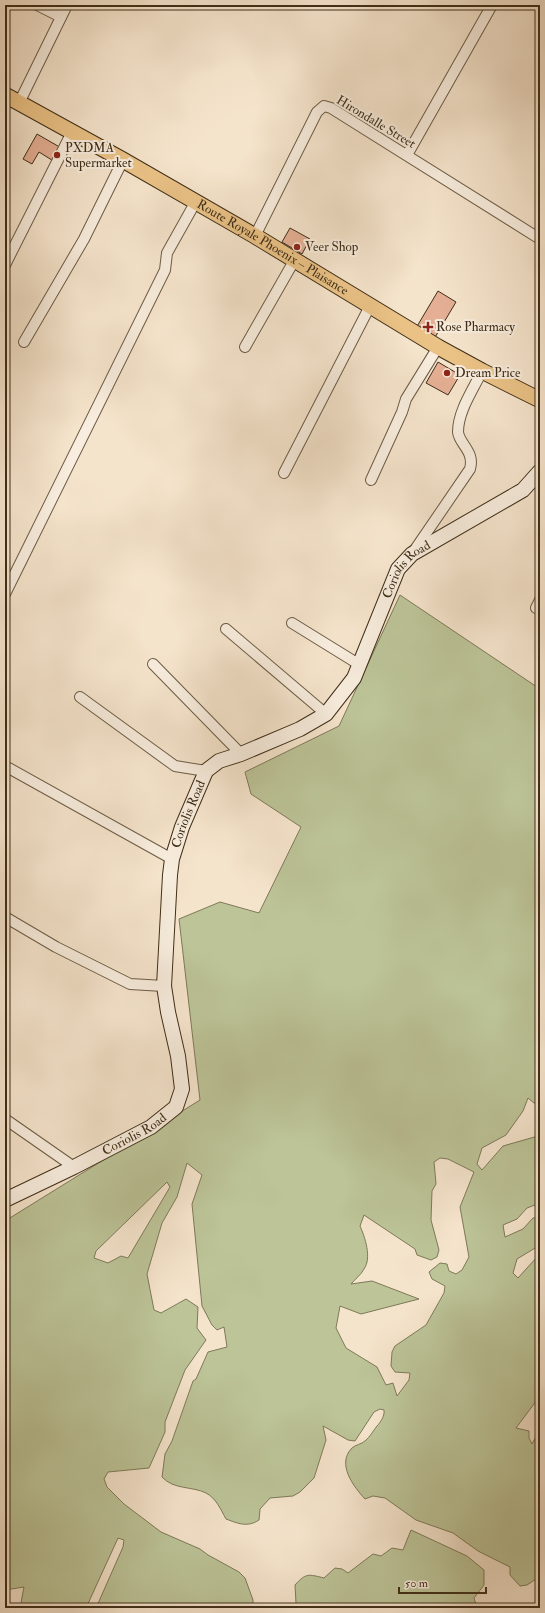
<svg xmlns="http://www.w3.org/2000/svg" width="545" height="1613" viewBox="0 0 545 1613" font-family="'IM FELL Double Pica',serif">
<rect width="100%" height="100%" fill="#f5e4cc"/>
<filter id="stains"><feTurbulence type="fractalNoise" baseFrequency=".005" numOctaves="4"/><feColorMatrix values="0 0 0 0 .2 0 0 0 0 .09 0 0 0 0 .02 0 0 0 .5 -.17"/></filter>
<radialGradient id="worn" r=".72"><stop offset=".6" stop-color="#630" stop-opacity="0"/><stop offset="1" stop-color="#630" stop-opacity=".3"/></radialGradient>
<!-- green -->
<g fill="#bcc498" stroke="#7e7958" fill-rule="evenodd">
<path d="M400 595 540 689V1104L534 1103 528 1098 523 1111 506 1135 482 1148 477 1164 482 1170 503 1146 538 1136 540 1130V1203L527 1208 517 1219 503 1225 505 1237 523 1229 533 1218H540V1245L517 1259 513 1273 518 1278 537 1257 540 1255V1396L516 1428 529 1431V1438L532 1444 540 1429V1578L539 1577 527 1585 520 1586 510 1575V1567L478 1551 453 1533 416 1520 385 1498 373 1496 365 1499C354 1487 336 1464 352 1448 355 1445 362 1444 365 1441 370 1437 373 1431 377 1426 381 1422 385 1415 384 1410L380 1409 374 1412 355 1441 348 1440 323 1426 326 1440 314 1478 300 1492 293 1496 270 1498 260 1509 259 1520C247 1528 237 1523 226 1519 221 1510 216 1498 206 1493 192 1486 174 1490 162 1477L165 1454 172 1441 193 1381 196 1379 208 1352 227 1347 224 1327 217 1330 212 1325 202 1306 192 1204 202 1175 187 1163 177 1197 162 1223 147 1274 154 1310 161 1313 186 1299 198 1307 197 1328 206 1340 185 1370 165 1422V1432L149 1468 108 1472 104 1479 107 1487 124 1504 161 1532 200 1549 208 1555 239 1572 245 1578 253 1600V1608H96L123 1547 124 1540 118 1538 86 1608H20L24 1587 5 1590V1221L200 1100 179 919 220 902 259 913 301 827 251 794 245 772 339 726ZM440 1158 448 1159 474 1172 460 1207 469 1257 462 1270 456 1274 449 1271 447 1264 440 1263 429 1272 432 1279 445 1286 444 1293 426 1325 395 1346 392 1352 391 1366 395 1372 410 1373 409 1380 397 1396 393 1383 386 1385 377 1367 346 1348 336 1328 340 1306 361 1314 419 1299 372 1281 351 1284C355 1279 361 1275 364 1269 372 1258 365 1237 360 1226L364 1215 415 1249 417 1255 431 1260 437 1257 439 1250 431 1220 432 1191 436 1184 434 1162ZM167 1182 170 1187 128 1258 121 1256 108 1263 94 1258 96 1251Z"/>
<path d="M411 1530 467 1556 484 1570V1585L474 1598 477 1608H292L296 1603 295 1585C306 1573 308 1574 324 1578L335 1568 342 1569 348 1573 373 1554 381 1556 392 1548 403 1550Z"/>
</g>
<!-- building -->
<g fill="#e4af94" stroke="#3f2e18">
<path d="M37 134 63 149 55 162 39 152 32 164 23 159Z"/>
<path d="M290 228 310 239 302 254 282 242Z"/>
<path d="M438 291 456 302 434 339 416 328Z"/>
<path d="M438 362 460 375 448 395 426 383Z"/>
</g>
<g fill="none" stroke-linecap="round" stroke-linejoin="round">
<!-- minor casing -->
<g stroke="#6c5c45" stroke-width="12">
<g id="minor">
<path d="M37 5 61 17"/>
<path d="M19 103 67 5"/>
<path d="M407 155 492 5"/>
<path d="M255 236 317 112 324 106 331 108 540 239"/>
<path d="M5 265 72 132"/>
<path d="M24 342 84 239 123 160"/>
<path d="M245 347 294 261"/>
<path d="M284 473 370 306"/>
<path d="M371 480 402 412 406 399 438 347"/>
<path d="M414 551 470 469C475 451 459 444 458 432 458 411 473 390 482 371"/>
<path d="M5 594 165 270 167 253 195 203"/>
<path d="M536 608 540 600"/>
<path d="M292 623 360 665"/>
<path d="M226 629 326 714"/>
<path d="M153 664 241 754"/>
<path d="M80 697 175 766 206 771"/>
<path d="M5 766 172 859"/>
<path d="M5 917 56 947 130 984 164 986"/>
<path d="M5 1119 74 1167"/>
</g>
</g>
<!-- secondary casing -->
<g stroke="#3f2e18" stroke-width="16">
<g id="secondary">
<path id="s1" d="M5 1200 74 1167 151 1127 176 1107 182 1089 178 1056 168 1012 164 986 170 875 172 859 182 827 206 771 219 761 241 754 300 729 326 714 354 678 398 569 412 554 523 490 540 471"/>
</g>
</g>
<!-- primary casing -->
<g stroke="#3f2e18" stroke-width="17">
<g id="primary">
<path id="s2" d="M5 95 123 160 255 236 438 347 482 371 540 400"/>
</g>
</g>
<!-- minor -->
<use href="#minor" stroke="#f8edde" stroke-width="10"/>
<!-- secondary -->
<use href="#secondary" stroke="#f8edde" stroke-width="14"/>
<!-- primary -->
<use href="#primary" stroke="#eac286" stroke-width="15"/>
</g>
<!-- markers -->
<g fill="#8f2418" stroke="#f8edde" stroke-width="1.5">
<circle cx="57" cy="155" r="4"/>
<circle cx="297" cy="247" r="4"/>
<path d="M426 321h4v4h4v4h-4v4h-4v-4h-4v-4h4z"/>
<circle cx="447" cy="373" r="4"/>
</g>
<g text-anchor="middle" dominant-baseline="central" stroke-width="4" stroke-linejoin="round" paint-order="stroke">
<!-- street labels -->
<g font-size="13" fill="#3f2e18" stroke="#f8edde">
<text transform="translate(376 122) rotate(31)">Hirondalle Street</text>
<text stroke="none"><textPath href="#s2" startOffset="308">Route Royale Phoenix – Plaisance</textPath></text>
<text stroke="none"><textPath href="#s1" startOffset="842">Coriolis Road</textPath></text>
<text stroke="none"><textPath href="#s1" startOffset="494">Coriolis Road</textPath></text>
<text stroke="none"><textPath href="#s1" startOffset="145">Coriolis Road</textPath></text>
</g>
<!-- poi labels -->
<g font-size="13" fill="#3f2e18" stroke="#f8edde" text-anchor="start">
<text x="65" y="148">PXDMA<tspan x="65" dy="15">Supermarket</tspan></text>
<text x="305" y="247">Veer Shop</text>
<text x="436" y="327">Rose Pharmacy</text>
<text x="455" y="373">Dream Price</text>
</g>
</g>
<!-- margin -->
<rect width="545" height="1613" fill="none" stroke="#f5e4cc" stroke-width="20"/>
<rect x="6" y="6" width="533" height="1601" fill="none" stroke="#3f2e18" stroke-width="2"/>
<rect x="10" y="10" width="525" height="1593" fill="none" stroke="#3f2e18"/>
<!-- scale -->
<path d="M399 1587v6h87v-6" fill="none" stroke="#3f2e18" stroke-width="2"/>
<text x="405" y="1587" font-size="12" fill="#3f2e18" stroke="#f8edde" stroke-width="3" paint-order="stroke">50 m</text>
<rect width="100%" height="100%" filter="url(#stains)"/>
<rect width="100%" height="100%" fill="url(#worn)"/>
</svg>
